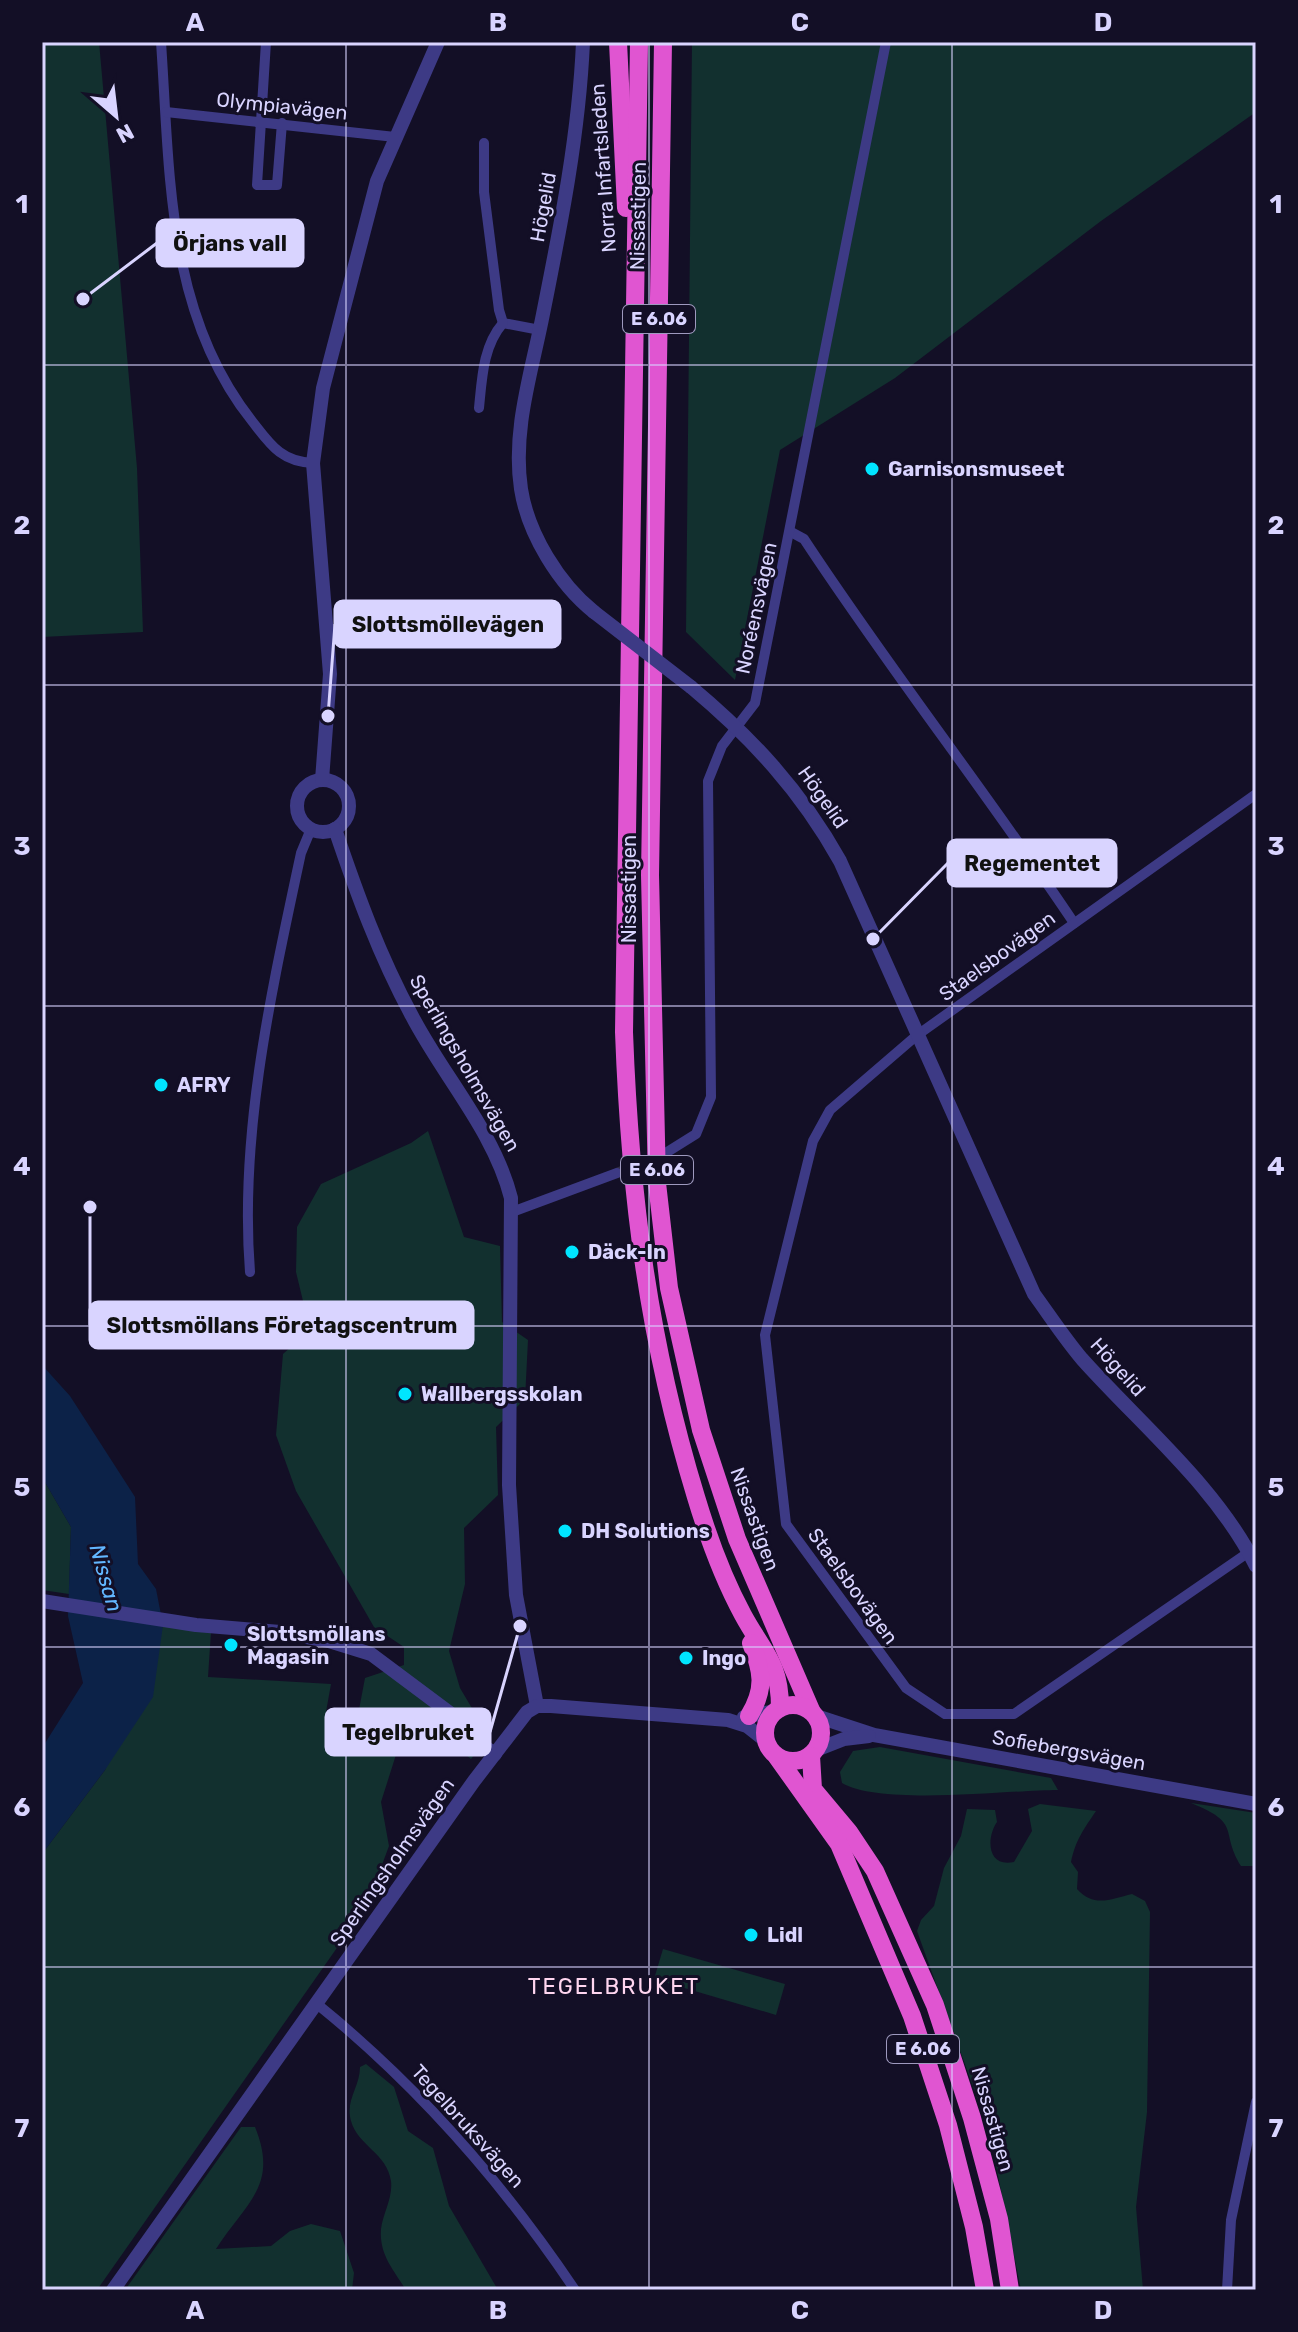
<svg xmlns="http://www.w3.org/2000/svg" width="1298" height="2332" viewBox="0 0 1298 2332" font-family="Rubik,sans-serif">
<rect width="100%" height="100%" fill="#130f26"/>
<!-- green -->
<g fill="#12302f">
<path d="M42 42H99L137 468 143 632 42 637Z"/>
<path d="M692 42H1256V112L1101 221 895 378 780 450 735 680 686 632Z"/>
<path d="M428 1131 464 1237 500 1246 502 1322 528 1340 525 1399 496 1427 498 1495 464 1528 465 1584 449 1651 460 1688 489 1737 471 1759 426 1724 401 1739 381 1802 389 1846 367 1905 97 2290H42V1854L105 1770 163 1625 211 1632 208 1677 331 1684 326 1712 358 1715 365 1678 404 1665V1647L374 1627 296 1491 276 1435 283 1354 310 1330 296 1272 297 1227 321 1184 411 1143Z"/>
<path d="M42 1477 71 1527 69 1594 42 1590Z"/>
<path d="M880 1747 1051 1778 1058 1790C1009 1790 881 1806 842 1783L840 1772 853 1751Z"/>
<path d="M1191 1803 1256 1813V1866H1241C1219 1830 1243 1824 1191 1803Z"/>
<path d="M1040 1804 1096 1811C1084 1829 1076 1839 1071 1862L1078 1872 1077 1889C1094 1908 1111 1899 1132 1894L1145 1901 1150 1912 1147 2112 1136 2207 1143 2290H1021L989 2131 917 1931 921 1920 934 1906 944 1868 961 1836 967 1809 995 1810 997 1822C986 1838 987 1868 1014 1862L1032 1831 1028 1809Z"/>
<path d="M663 1949 785 1984 776 2015 654 1979Z"/>
<path d="M366 2064 394 2087 408 2131 433 2148 449 2206 498 2290H406C394 2270 379 2255 381 2229 383 2213 393 2198 391 2181 387 2153 358 2146 351 2121 345 2100 360 2087 360 2067Z"/>
<path d="M241 2127H255C279 2186 246 2202 216 2249L271 2246 290 2231 311 2224 340 2231 354 2273 352 2290H125Z"/>
</g>
<!-- water -->
<path fill="#0c2248" d="M42 1365 70 1396 135 1497 138 1564 156 1589 163 1625 153 1697 105 1770 42 1854V1748L83 1683 68 1616 71 1527 42 1477Z"/>
<g fill="none" stroke-linecap="round" stroke-linejoin="round">
<!-- minor-tunnel -->
<path stroke="#312d47" stroke-width="10" stroke-dasharray="10 5" stroke-linecap="butt" d="M617 1173 659 1156"/>
<!-- minor -->
<g stroke="#3d3a85" stroke-width="10">
<path d="M161 42C170 171 166 313 252 421 270 444 281 462 313 463"/>
<path d="M266 42 257 185H277L282 123"/>
<path d="M166 112 395 137"/>
<path d="M484 143V192L499 310 503 323 540 330"/>
<path d="M479 408C482 378 483 346 503 323"/>
<path d="M791 532 804 539C890 670 987 793 1074 923"/>
<path d="M664 1154 696 1134 711 1097 708 781 722 746 755 703 886 42"/>
<path d="M512 1212 617 1173"/>
<path d="M250 1272C239 1132 272 989 301 853L311 829"/>
<path d="M1249 1552 1014 1714H945L906 1688 786 1524 765 1335 813 1141 830 1110 916 1036 1256 794"/>
<path d="M317 2004C417 2085 503 2183 575 2290"/>
<path d="M1227 2290 1231 2220 1256 2102"/>
</g>
<!-- tertiary -->
<g stroke="#3d3a85" stroke-width="14">
<path d="M583 42C579 134 561 224 543 314 532 371 512 430 521 489 528 534 559 584 594 612"/>
<path d="M691 687C752 738 801 791 840 861L1034 1294C1050 1316 1065 1339 1082 1359 1141 1425 1216 1486 1256 1566"/>
<circle cx="323" cy="806" r="26"/>
<path d="M322 780 330 674 313 463 323 388 377 181 438 42"/>
<path d="M335 829C357 894 379 955 412 1016 443 1076 494 1131 511 1198L509 1485 516 1595 537 1706"/>
<path d="M42 1601 196 1625 280 1632 329 1641 371 1654 458 1719 479 1743 495 1754"/>
<path d="M816 1716 874 1735 1256 1804"/>
<path d="M744 1717 775 1711"/>
<path d="M816 1750 844 1739 869 1736"/>
<path d="M113 2290 474 1781 527 1712 537 1706H551L728 1720 747 1726 766 1741"/>
</g>
<!-- trunk -->
<g stroke="#e055d1" stroke-width="18">
<path d="M618 42 626 208"/>
<path d="M639 42 624 1032C630 1195 648 1340 696 1497 708 1537 723 1578 743 1615 763 1652 780 1662 780 1708"/>
<path d="M663 42 650 875 657 1183 669 1288 701 1430 737 1539 811 1710"/>
<circle cx="793" cy="1733" r="28"/>
<path d="M749 1716C766 1688 762 1671 751 1643"/>
<path d="M811 1756 813 1789 849 1832 875 1871 935 2005 972 2118 999 2219 1010 2290"/>
<path d="M777 1757 839 1844 912 2016 948 2125 974 2227 985 2290"/>
</g>
<!-- tertiary-bridge -->
<path stroke="#3d3a85" stroke-width="14" d="M594 612 691 687"/>
</g>
<!-- grid -->
<path fill="none" stroke="#d9d4ff" stroke-width="2" stroke-opacity="0.55" d="M346 42V2290M649 42V2290M952 42V2290M42 365H1256M42 685H1256M42 1006H1256M42 1326H1256M42 1647H1256M42 1967H1256"/>
<!-- markers -->
<g fill="#00e5ff" stroke="#130f26" stroke-width="3">
<circle cx="872" cy="469" r="8"/>
<circle cx="161" cy="1085" r="8"/>
<circle cx="572" cy="1252" r="8"/>
<circle cx="405" cy="1394" r="8"/>
<circle cx="565" cy="1531" r="8"/>
<circle cx="231" cy="1645" r="8"/>
<circle cx="686" cy="1658" r="8"/>
<circle cx="751" cy="1935" r="8"/>
</g>
<g text-anchor="middle" dominant-baseline="central" stroke-width="6" stroke-linejoin="round" paint-order="stroke">
<!-- shield labels -->
<g fill="#130f26" stroke="#9e99be" stroke-width="2">
<rect x="623" y="305" width="72" height="28" rx="6"/>
<rect x="621" y="1156" width="72" height="28" rx="6"/>
<rect x="887" y="2035" width="72" height="28" rx="6"/>
</g>
<g font-size="18" font-weight="bold" fill="#d9d4ff">
<text x="659" y="319">E 6.06</text>
<text x="657" y="1170">E 6.06</text>
<text x="923" y="2049">E 6.06</text>
</g>
<!-- street labels -->
<g font-size="20" fill="#d9d4ff" stroke="#130f26">
<text transform="translate(282 106) rotate(6)">Olympiavägen</text>
<text transform="translate(603 168) rotate(-94)">Norra Infartsleden</text>
<text transform="translate(543 207) rotate(-80)">Högelid</text>
<text transform="translate(638 216) rotate(-89)">Nissastigen</text>
<text transform="translate(756 608) rotate(-78)">Noréensvägen</text>
<text transform="translate(823 797) rotate(55)">Högelid</text>
<text transform="translate(629 889) rotate(-90)">Nissastigen</text>
<text transform="translate(997 956) rotate(-36)">Staelsbovägen</text>
<text transform="translate(465 1063) rotate(60)">Sperlingsholmsvägen</text>
<text transform="translate(1118 1367) rotate(48)">Högelid</text>
<text transform="translate(755 1519) rotate(70)">Nissastigen</text>
<text transform="translate(853 1586) rotate(54)">Staelsbovägen</text>
<text transform="translate(1069 1750) rotate(10)">Sofiebergsvägen</text>
<text transform="translate(392 1862) rotate(-55)">Sperlingsholmsvägen</text>
<text transform="translate(993 2119) rotate(74)">Nissastigen</text>
<text transform="translate(468 2126) rotate(48)">Tegelbruksvägen</text>
</g>
<!-- poi labels -->
<g font-size="20" font-weight="bold" fill="#d9d4ff" stroke="#130f26" text-anchor="start">
<text x="888" y="469">Garnisonsmuseet</text>
<text x="177" y="1085">AFRY</text>
<text x="588" y="1252">Däck-In</text>
<text x="421" y="1394">Wallbergsskolan</text>
<text x="581" y="1531">DH Solutions</text>
<text x="247" y="1634">Slottsmöllans<tspan x="247" dy="23">Magasin</tspan></text>
<text x="702" y="1658">Ingo</text>
<text x="767" y="1935">Lidl</text>
</g>
<!-- water labels -->
<g font-size="22" font-style="italic" fill="#62b6ff" stroke="#130f26">
<text transform="translate(106 1578) rotate(74)">Nissan</text>
</g>
<!-- neighbourhood labels -->
<g font-size="22" letter-spacing="2" fill="#ffd6f0" stroke="#130f26">
<text x="614" y="1986">TEGELBRUKET</text>
</g>
</g>
<!-- callouts -->
<path fill="none" stroke="#d9d4ff" stroke-width="3" d="M83 299L157 243M328 716L335 624M873 939L948 863M90 1207L90 1325M520 1626L490 1732"/>
<g fill="#d9d4ff" stroke="#130f26" stroke-width="3">
<circle cx="83" cy="299" r="8"/>
<circle cx="328" cy="716" r="8"/>
<circle cx="873" cy="939" r="8"/>
<circle cx="90" cy="1207" r="8"/>
<circle cx="520" cy="1626" r="8"/>
</g>
<g fill="#d9d4ff" stroke="#d9d4ff" stroke-width="3">
<rect x="157" y="220" width="146" height="46" rx="8"/>
<rect x="335" y="601" width="225" height="46" rx="8"/>
<rect x="948" y="840" width="168" height="46" rx="8"/>
<rect x="90" y="1302" width="383" height="46" rx="8"/>
<rect x="326" y="1709" width="164" height="46" rx="8"/>
</g>
<g font-size="22" text-anchor="middle" font-weight="bold" fill="#111">
<text x="230" y="251">Örjans vall</text>
<text x="448" y="632">Slottsmöllevägen</text>
<text x="1032" y="871">Regementet</text>
<text x="282" y="1333">Slottsmöllans Företagscentrum</text>
<text x="408" y="1740">Tegelbruket</text>
</g>
<!-- border -->
<rect width="1298" height="2332" fill="none" stroke="#130f26" stroke-width="88"/>
<!-- north arrow -->
<g transform="translate(116 116) rotate(152)" stroke="#130f26" stroke-width="6" paint-order="stroke">
<path d="M0-6L14 30L0 20L-14 30Z" fill="#d9d4ff"/>
<text y="-12" font-size="22" font-weight="bold" text-anchor="middle" fill="#d9d4ff">N</text>
</g>
<rect x="44" y="44" width="1210" height="2244" fill="none" stroke="#d9d4ff" stroke-width="3"/>
<g font-size="26" text-anchor="middle" font-weight="bold" fill="#d9d4ff">
<text x="195" y="31">A</text>
<text x="498" y="31">B</text>
<text x="800" y="31">C</text>
<text x="1103" y="31">D</text>
<text x="22" y="213">1</text>
<text x="1276" y="213">1</text>
<text x="22" y="534">2</text>
<text x="1276" y="534">2</text>
<text x="22" y="855">3</text>
<text x="1276" y="855">3</text>
<text x="22" y="1175">4</text>
<text x="1276" y="1175">4</text>
<text x="22" y="1496">5</text>
<text x="1276" y="1496">5</text>
<text x="22" y="1816">6</text>
<text x="1276" y="1816">6</text>
<text x="22" y="2137">7</text>
<text x="1276" y="2137">7</text>
<text x="195" y="2319">A</text>
<text x="498" y="2319">B</text>
<text x="800" y="2319">C</text>
<text x="1103" y="2319">D</text>
</g>
</svg>
